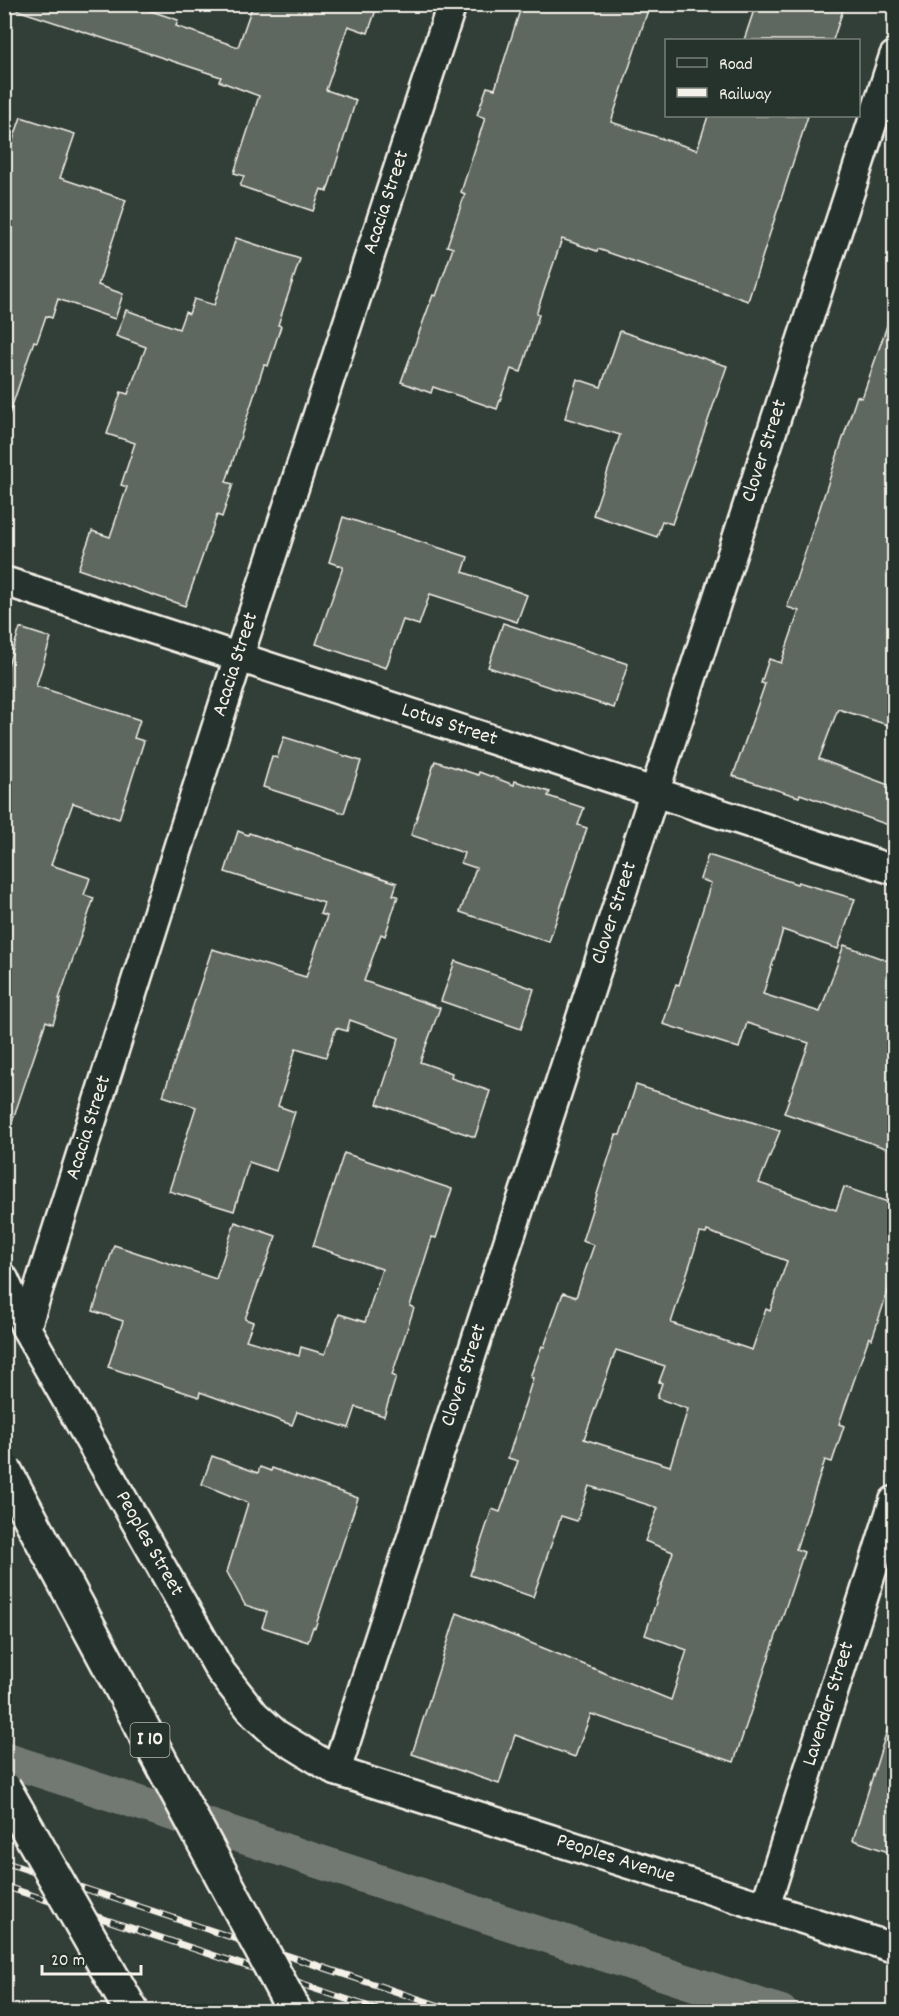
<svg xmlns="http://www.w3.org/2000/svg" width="899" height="2016" viewBox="0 0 899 2016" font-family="Dekko,sans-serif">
<rect width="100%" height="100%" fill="#323e38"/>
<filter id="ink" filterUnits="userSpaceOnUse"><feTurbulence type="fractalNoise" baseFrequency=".0167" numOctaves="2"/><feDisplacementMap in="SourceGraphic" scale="12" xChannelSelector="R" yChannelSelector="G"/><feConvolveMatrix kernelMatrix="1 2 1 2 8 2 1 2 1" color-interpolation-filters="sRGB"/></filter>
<g filter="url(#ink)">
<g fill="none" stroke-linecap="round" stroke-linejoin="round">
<!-- canal -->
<path stroke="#727972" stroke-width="34" d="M4 1759 781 2012"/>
</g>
<!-- building -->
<g fill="#5f6861" stroke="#f4f1e8" stroke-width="1.5" fill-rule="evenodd">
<path d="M18 4H130L178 20 176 26 238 47 253 4H378L368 33 348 26 326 90 356 100 327 192 321 189 313 211 240 186 244 176 234 173 259 96 219 81 221 77 17 10Z"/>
<path d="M522 4H650L611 122 697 150 708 116H808L748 301 598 249 597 251 562 239 536 314 539 315 521 372 511 369 497 409 433 387 431 393 401 382 433 295 436 296 453 248 447 246 465 194 461 192 485 118 477 115 487 87 495 89Z"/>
<path d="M756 4H845L833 40H744Z"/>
<path d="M21 117 75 134 60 178 126 200 98 285 123 294 115 319 58 299 52 318 46 316 37 342 34 341 9 415H4V166Z"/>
<path d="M236 238 300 259 278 325 281 326 268 366 264 365 226 482 233 484 222 517 217 515 185 606 78 569 92 531 110 537 127 487 121 485 135 443 107 434 121 392 128 394 146 347 116 336 126 310 179 329 185 312 189 314 194 299 214 305Z"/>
<path d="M890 317 894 318V727L838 709 819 759 894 787V827L800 794 799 797 733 776 765 684 761 683 769 659 781 663 799 611 787 607 857 396 862 398Z"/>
<path d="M620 331 727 366 672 524 662 521 657 537 593 515 620 435 565 418 577 379 601 387Z"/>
<path d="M343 517 468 557 463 572 527 595 517 622 430 594 419 625 403 620 386 668 316 644 343 567 329 562Z"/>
<path d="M503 623 628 664 614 708 488 667Z"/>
<path d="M20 628 51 638 36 686 140 720 134 738 144 741 119 819 73 803 51 865 90 878 84 895 94 898 59 999H61L53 1024 46 1021 9 1131 4 1130V677Z"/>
<path d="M284 737 361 761 344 813 263 787 272 756 277 758Z"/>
<path d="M435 761 478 775 479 772 514 785 515 781 550 792 548 796 584 808 578 825 587 828 549 942 460 912 476 868 461 863 464 853 411 835Z"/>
<path d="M238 831 248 835 249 833 397 883 393 895 398 896 385 936 381 934 364 981 440 1008 420 1062 452 1073 451 1078 490 1091 475 1137 377 1104 399 1038 350 1020 347 1031 336 1028 326 1057 296 1048 278 1106 295 1112 276 1171 249 1162 234 1211 169 1191 196 1107 163 1096 212 949 306 977 327 916 320 914 324 903 225 872Z"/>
<path d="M708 855 797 884 798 882 855 899 838 949 783 930 763 994 820 1012 844 945 894 963V1151L784 1113 809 1043 747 1023 739 1048 663 1024 676 984 679 985 711 883 700 879Z"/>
<path d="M455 961 534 989 521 1029 441 1001Z"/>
<path d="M636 1085 780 1131 759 1183 836 1210 844 1187 894 1204V1240L886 1265 894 1267V1273L872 1339 869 1337 839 1424 844 1426 832 1462 825 1460 796 1549 804 1552 734 1762 591 1714 575 1757 515 1735 499 1784 412 1754 457 1613 671 1700 687 1650 645 1635 673 1552 645 1541 658 1508 589 1486 577 1521 561 1516 533 1597 470 1575 492 1509 500 1512 518 1461 508 1458 533 1378 530 1377 542 1346 544 1347 563 1293 576 1297 594 1245 582 1241 616 1135H620ZM707 1231 787 1261 770 1311 766 1309 752 1350 671 1323 700 1233 706 1234ZM616 1350 665 1366 659 1382 662 1383 657 1398 688 1409 670 1466 584 1439Z"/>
<path d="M344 1153 452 1189 436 1238 432 1237 410 1306 414 1308 392 1375 396 1377 384 1416 356 1407 349 1428 297 1412 292 1425 200 1392 199 1397 108 1367 123 1321 93 1311 114 1245 216 1279 235 1222 276 1236 245 1319 253 1322 246 1340 299 1356 301 1347 325 1354 339 1314 365 1322 382 1269 313 1246Z"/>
<path d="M212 1456 258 1473 260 1467 271 1471 272 1468 358 1498 315 1628 313 1627 308 1642 262 1627 267 1612 245 1605 227 1572 248 1503 202 1484Z"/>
<path d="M888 1727 894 1728V1854L853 1840Z"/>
</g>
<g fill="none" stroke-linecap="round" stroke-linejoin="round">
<!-- street casing -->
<g stroke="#f4f1e8" stroke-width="33">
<g id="street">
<path id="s1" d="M4 581 894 870"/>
<path id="s2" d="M4 1279 26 1328 221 1672 255 1715 276 1734 336 1771 894 1948"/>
<path id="s3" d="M26 1328 239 656 452 4"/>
<path id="s4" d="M336 1771 894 56"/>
<path id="s5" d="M765 1907 894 1501"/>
</g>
</g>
<!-- street -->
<use href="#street" stroke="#26332d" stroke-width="28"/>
<!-- rail casing -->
<g stroke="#f4f1e8" stroke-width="7">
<g id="rail">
<path d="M4 1862 458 2012"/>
<path d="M4 1886 385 2012"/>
</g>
</g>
<!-- rail -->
<use href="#rail" stroke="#26332d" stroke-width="4.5" stroke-dasharray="14" stroke-linecap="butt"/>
<!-- highway-bridge casing -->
<g stroke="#f4f1e8" stroke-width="38" stroke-linecap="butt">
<g id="highway-bridge">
<path d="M4 1469 295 2012"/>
<path d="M4 1788 132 2012"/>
</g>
</g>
<!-- highway-bridge -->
<use href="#highway-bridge" stroke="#26332d" stroke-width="33"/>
</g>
</g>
<g text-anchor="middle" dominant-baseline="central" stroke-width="4.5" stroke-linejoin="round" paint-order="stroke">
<!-- shield labels -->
<rect fill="#26332d" stroke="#b6b8b0" stroke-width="1.5" x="130.5" y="1723" width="39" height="34" rx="4.5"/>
<g font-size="20" font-weight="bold" fill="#f4f1e8">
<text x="150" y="1740">I 10</text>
</g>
<!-- street labels -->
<g font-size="21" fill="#f4f1e8" stroke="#26332d">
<text stroke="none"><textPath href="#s3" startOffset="1182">Acacia Street</textPath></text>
<text stroke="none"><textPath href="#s4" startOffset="1388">Clover Street</textPath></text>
<text stroke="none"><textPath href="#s3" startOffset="696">Acacia Street</textPath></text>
<text stroke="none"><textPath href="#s1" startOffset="468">Lotus Street</textPath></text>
<text stroke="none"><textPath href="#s4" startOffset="902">Clover Street</textPath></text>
<text stroke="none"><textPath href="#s3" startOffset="210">Acacia Street</textPath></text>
<text stroke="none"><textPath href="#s4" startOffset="416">Clover Street</textPath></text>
<text stroke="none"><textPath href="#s2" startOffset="302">Peoples Street</textPath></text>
<text stroke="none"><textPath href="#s5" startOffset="213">Lavender Street</textPath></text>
<text stroke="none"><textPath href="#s2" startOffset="896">Peoples Avenue</textPath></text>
</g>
</g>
<!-- margin -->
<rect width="899" height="2016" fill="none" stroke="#26332d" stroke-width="24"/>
<rect x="12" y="12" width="875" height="1992" fill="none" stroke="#f4f1e8" stroke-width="2" filter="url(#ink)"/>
<!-- legend -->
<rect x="665" y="39" width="195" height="78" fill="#26332d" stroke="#787f78" stroke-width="1.5"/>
<rect x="677" y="58" width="30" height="9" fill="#26332d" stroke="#787f78" stroke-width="1.5"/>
<text x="719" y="69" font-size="18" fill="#f4f1e8">Road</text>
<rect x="677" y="88" width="30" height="9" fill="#f4f1e8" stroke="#787f78" stroke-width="1.5"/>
<text x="719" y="99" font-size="18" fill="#f4f1e8">Railway</text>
<!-- scale -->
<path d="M42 1965v9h99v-9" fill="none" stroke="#f4f1e8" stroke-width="3"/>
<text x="51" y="1965" font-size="18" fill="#f4f1e8" stroke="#26332d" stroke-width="4.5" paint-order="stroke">20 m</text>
</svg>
